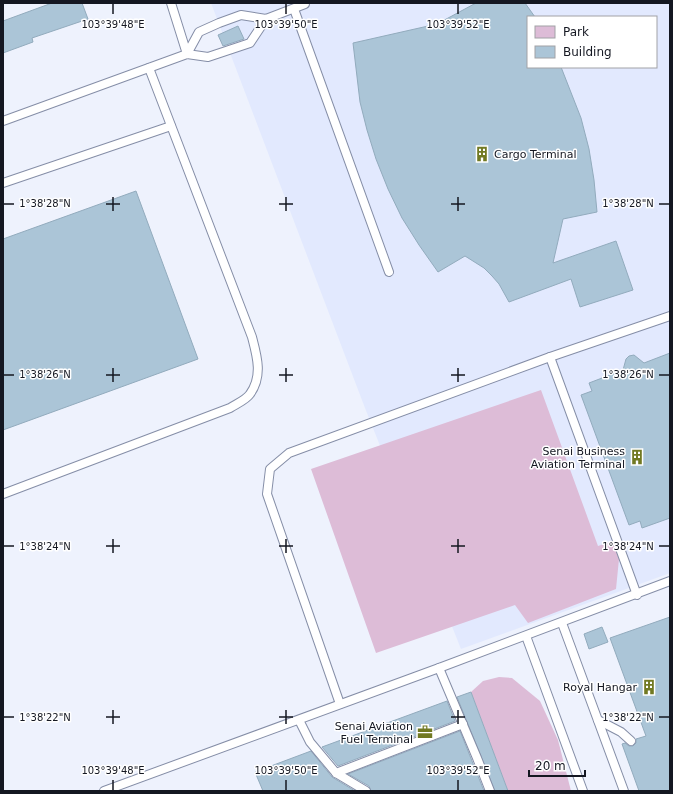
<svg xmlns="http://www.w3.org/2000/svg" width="673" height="794" viewBox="0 0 673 794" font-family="'DejaVu Sans',sans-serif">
<rect width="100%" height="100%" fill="#eef2fd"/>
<!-- built -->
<path fill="#e2e9fe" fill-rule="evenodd" d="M211 3H670V573L461 649 365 408ZM528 17H656V67H528Z"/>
<!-- green -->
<g fill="#ddbcd7">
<path d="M541 390 598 546 613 541 619 559 616 589 528 623 515 605 376 653 311 469Z"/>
<path d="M499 677 512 678 540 701 558 740 571 791H508L471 692 483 681Z"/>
</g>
<!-- building -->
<g fill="#abc5d7" stroke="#92abbd">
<path d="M52 3H82L88 19 32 38 33 42 3 53V21Z"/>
<path d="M476 3H525L535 17H528V67H561L581 118 589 149 594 180 597 212 563 219 553 263 616 241 633 290 580 307 571 279 509 302 499 284 492 276 484 268 465 256 438 272 419 245 402 218 388 189 376 159 367 130 360 102 353 43 437 24Z"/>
<path d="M238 26 244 39 223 46 218 35Z"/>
<path d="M136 191 198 359 3 430V239Z"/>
<path d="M670 353V518L642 528 640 521 629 525 581 395 592 391 589 383 623 370 626 359 629 356 634 355 644 363Z"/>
<path d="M670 617V791H639L622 744 625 743 629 746H633L636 743V739L646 736 610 638Z"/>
<path d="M602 627 608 642 589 649 584 634Z"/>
<path d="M471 692 508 791H495L457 697Z"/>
<path d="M447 701 455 721 338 766 322 747Z"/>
<path d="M460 731 484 791H371L369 786 348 774Z"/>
<path d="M311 751 332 777 355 791H263L255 772Z"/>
</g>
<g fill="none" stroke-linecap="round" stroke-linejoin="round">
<!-- service casing -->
<g stroke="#858ea7" stroke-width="10">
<g id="service">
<path d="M171 3 187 54"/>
<path d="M294 9 389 272"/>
<path d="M187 54 199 32 219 23 241 15 266 19 305 4V3"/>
<path d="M3 121 187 54 208 57 250 43 266 19"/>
<path d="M3 183 171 126"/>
<path d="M550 357 637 595"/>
<path d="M3 494 230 408C236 404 246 400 250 394 263 376 257 356 252 337L149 68"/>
<path d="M562 623 624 791"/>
<path d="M526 636 583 791"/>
<path d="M439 668 477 758 490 791"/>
<path d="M340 704 267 494 270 469 289 453 550 357 670 316"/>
<path d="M299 720 310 742 336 773 366 791"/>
<path d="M598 720 621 732 631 741"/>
<path d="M336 773 463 724"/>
<path d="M104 791 439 668 670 581"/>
</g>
</g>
<!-- service -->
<use href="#service" stroke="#fff" stroke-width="8"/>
</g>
<!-- ticks -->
<path fill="none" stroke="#141721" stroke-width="1.5" d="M113 4V14M286 4V14M458 4V14M113 197V211M286 197V211M458 197V211M4 204H14M106 204H120M279 204H293M451 204H465M659 204H669M113 368V382M286 368V382M458 368V382M4 375H14M106 375H120M279 375H293M451 375H465M659 375H669M113 539V553M286 539V553M458 539V553M4 546H14M106 546H120M279 546H293M451 546H465M659 546H669M113 710V724M286 710V724M458 710V724M4 717H14M106 717H120M279 717H293M451 717H465M659 717H669M113 780V790M286 780V790M458 780V790"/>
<!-- icons -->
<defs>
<g id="building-bare" transform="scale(1.2)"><path d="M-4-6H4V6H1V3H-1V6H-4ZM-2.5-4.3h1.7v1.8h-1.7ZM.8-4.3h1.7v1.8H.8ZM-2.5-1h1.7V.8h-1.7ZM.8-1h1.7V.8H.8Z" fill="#717922" stroke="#fff" stroke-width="2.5" paint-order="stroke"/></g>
<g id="office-bare" transform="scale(1.2)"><path d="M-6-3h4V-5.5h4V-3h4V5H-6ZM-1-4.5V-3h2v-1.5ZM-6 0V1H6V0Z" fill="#717922" stroke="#fff" stroke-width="2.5" paint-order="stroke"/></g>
</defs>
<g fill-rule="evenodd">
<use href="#building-bare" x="482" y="154"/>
<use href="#building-bare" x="637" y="457"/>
<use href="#building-bare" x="649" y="687"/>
<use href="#office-bare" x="425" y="732"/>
</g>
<g text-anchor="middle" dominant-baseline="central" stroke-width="3" stroke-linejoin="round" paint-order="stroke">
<!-- poi labels -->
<g font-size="11" fill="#141721" stroke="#fff" text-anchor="end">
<text x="494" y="154" text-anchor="start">Cargo Terminal</text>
<text x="625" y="451">Senai Business<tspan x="625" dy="13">Aviation Terminal</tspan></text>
<text x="637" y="687">Royal Hangar</text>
<text x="413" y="726">Senai Aviation<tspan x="413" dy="13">Fuel Terminal</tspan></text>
</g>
</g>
<g font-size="10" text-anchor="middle" fill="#141721" stroke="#fff" stroke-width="3" stroke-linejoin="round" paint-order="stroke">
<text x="113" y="28">103°39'48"E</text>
<text x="286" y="28">103°39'50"E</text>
<text x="458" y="28">103°39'52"E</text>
<text x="45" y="207">1°38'28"N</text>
<text x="628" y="207">1°38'28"N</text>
<text x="45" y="378">1°38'26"N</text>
<text x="628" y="378">1°38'26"N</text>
<text x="45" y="550">1°38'24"N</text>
<text x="628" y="550">1°38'24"N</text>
<text x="45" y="721">1°38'22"N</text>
<text x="628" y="721">1°38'22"N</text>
<text x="113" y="774">103°39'48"E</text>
<text x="286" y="774">103°39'50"E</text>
<text x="458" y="774">103°39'52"E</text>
</g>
<!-- border -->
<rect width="673" height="794" fill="none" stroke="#141721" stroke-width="8"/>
<!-- legend -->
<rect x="527" y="16" width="130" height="52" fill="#ffffff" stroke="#a1a2a6"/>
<rect x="535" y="26" width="20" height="12" fill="#ddbcd7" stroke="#a1a2a6"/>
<text x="563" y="36" font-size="12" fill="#141721">Park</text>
<rect x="535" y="46" width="20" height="12" fill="#abc5d7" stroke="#a1a2a6"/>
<text x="563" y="56" font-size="12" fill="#141721">Building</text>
<!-- scale -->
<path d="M529 770v6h56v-6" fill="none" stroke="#141721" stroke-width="2"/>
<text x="535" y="770" font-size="12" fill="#141721" stroke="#ffffff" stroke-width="3" paint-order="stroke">20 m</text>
</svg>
